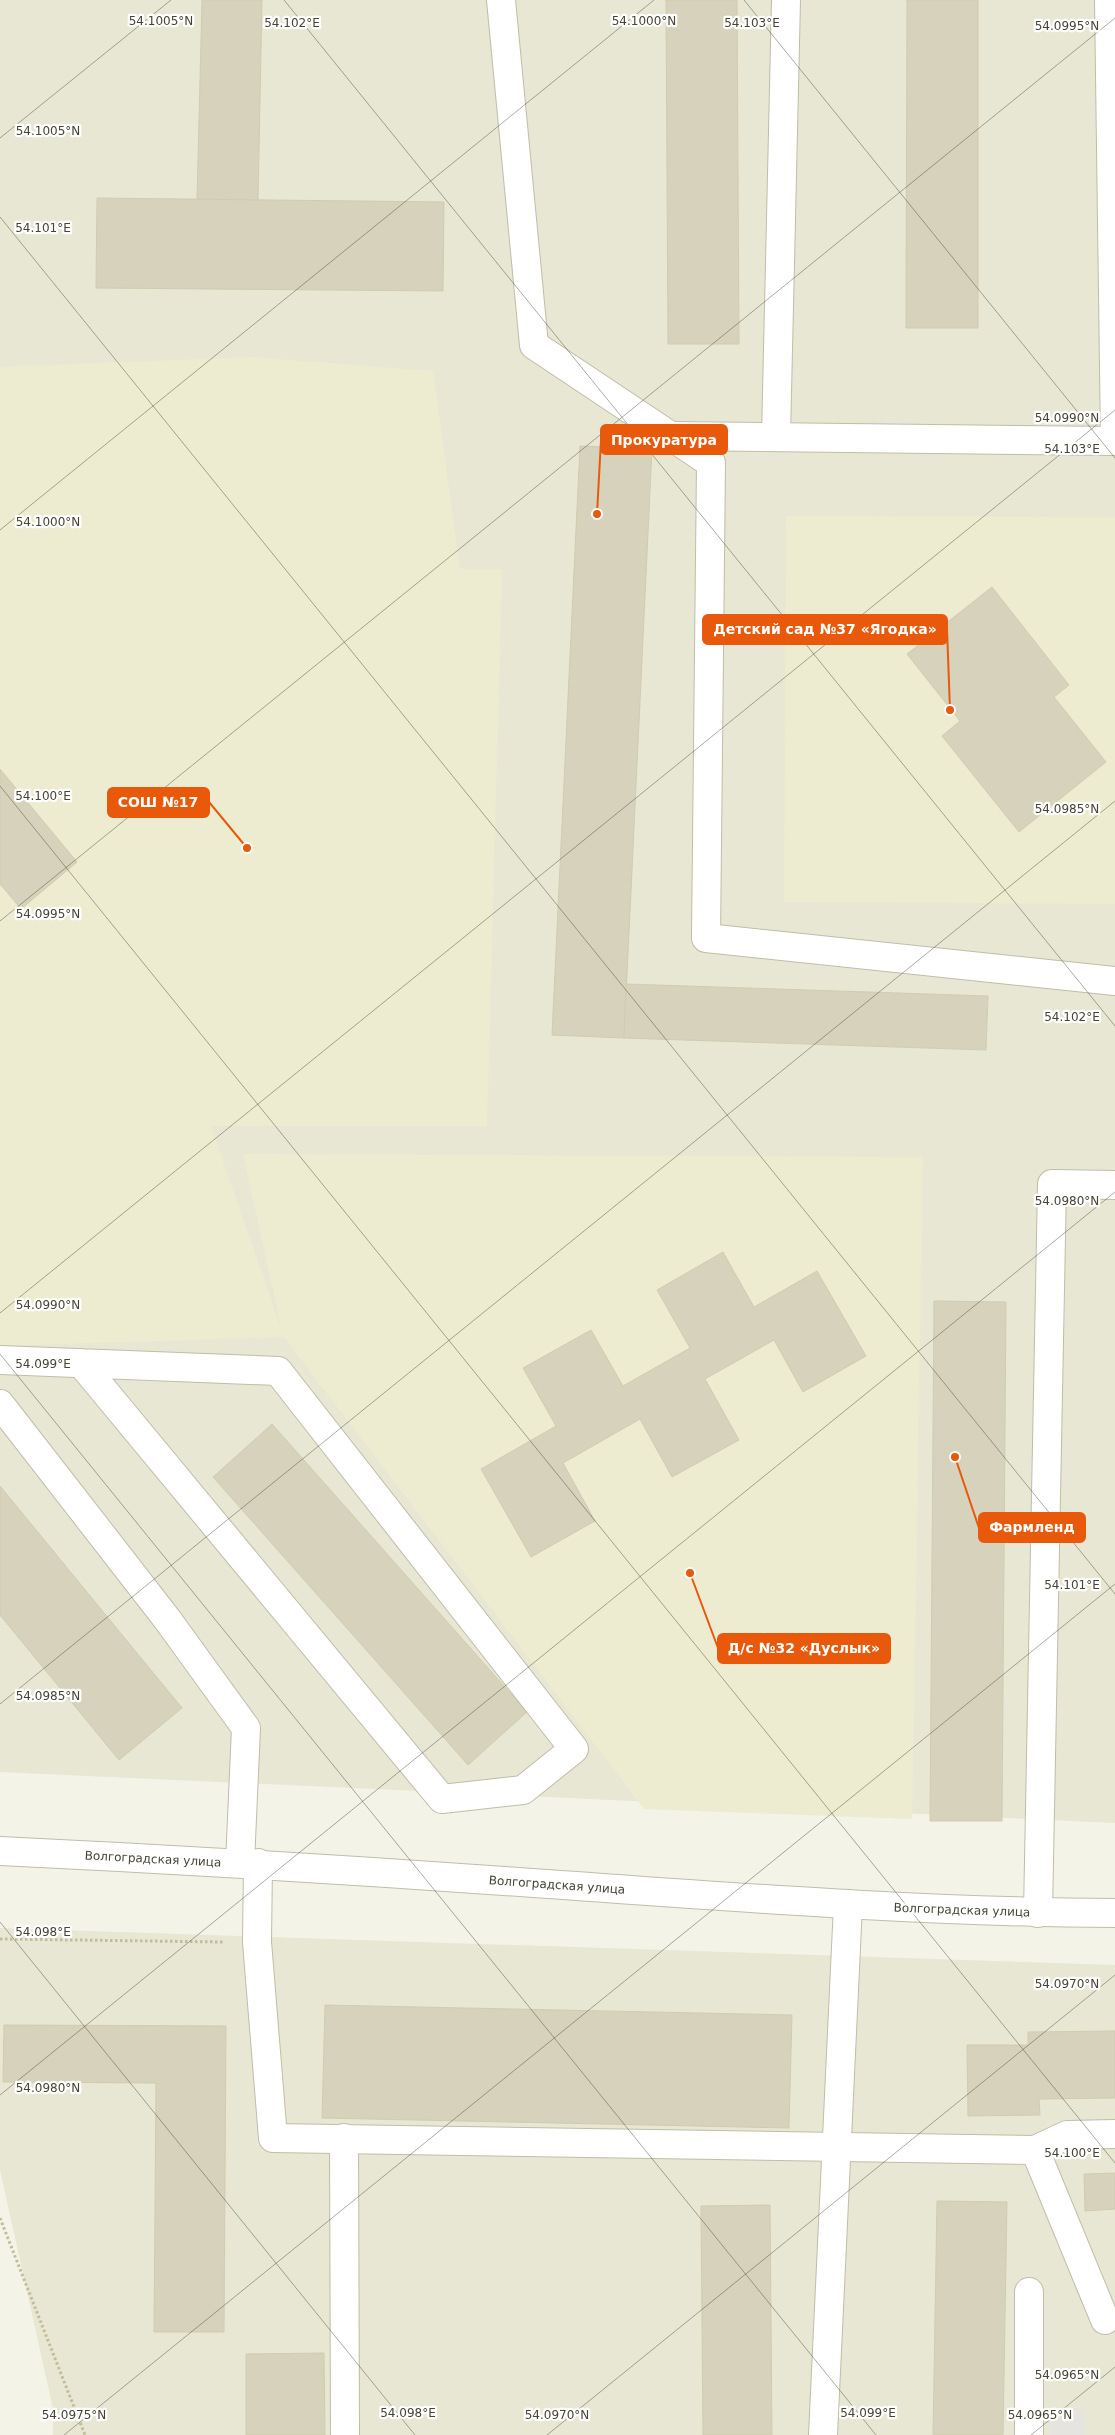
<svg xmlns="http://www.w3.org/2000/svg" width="1115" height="2435" viewBox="0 0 1115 2435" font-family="'DejaVu Sans',sans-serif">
<rect width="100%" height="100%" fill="#f4f3e7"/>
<!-- residential -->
<g fill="#e8e7d4">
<path d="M0 0H1115V1823L0 1772Z"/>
<path d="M0 1928 1115 1965V2435H53V2409L0 2170Z"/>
</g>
<!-- education -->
<g fill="#edecd0">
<path d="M251 357 433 371 460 569H502L487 1126H211L282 1331 243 1154 923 1157 912 1819 644 1809 284 1337 0 1346V367Z"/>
<path d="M786 516 1115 517V904L784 902Z"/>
</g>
<!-- parking -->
<path fill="#e5e4df" d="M1084 2408V2435H1050L1049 2409Z"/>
<!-- building -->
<g fill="#d6d2bb" stroke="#d1ccae">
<path d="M202 0H262L258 200 197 199Z"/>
<path d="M666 0H737L739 344H668Z"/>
<path d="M907 0H978V328H906Z"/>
<path d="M97 198 444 202 443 291 96 288Z"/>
<path d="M580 446 652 449 624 1038 552 1035Z"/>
<path d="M992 587 1069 685 1054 697 1106 762 1019 832 942 736 960 721 907 654Z"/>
<path d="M0 769 77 862 21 909 0 884Z"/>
<path d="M626 984 988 996 986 1050 624 1038Z"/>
<path d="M723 1252 754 1307 817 1271 866 1356 803 1392 774 1340 705 1379 739 1440 672 1477 640 1419 563 1463 595 1521 531 1557 481 1469 556 1426 523 1368 591 1330 623 1386 690 1348 657 1290Z"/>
<path d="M934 1301 1006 1302 1002 1821H930Z"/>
<path d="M272 1424 527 1712 468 1765 213 1477Z"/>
<path d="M0 1486 182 1708 119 1760 0 1615Z"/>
<path d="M325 2005 792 2015 789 2128 322 2118Z"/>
<path d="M4 2025 226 2026 224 2332H154L156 2083 3 2082Z"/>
<path d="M1115 2031V2098L1039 2099 1040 2115 968 2116 967 2045H1028V2032Z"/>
<path d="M1115 2173V2209L1085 2211 1084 2174Z"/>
<path d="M937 2201 1007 2202 1003 2435H933Z"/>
<path d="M770 2205 772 2435H703L701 2206Z"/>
<path d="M324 2353 325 2435H246V2354Z"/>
</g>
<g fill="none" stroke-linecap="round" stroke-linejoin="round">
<!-- minor casing -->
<g stroke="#c0bda9" stroke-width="30">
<g id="minor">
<path d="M501 0 534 345 711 463 706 938 1115 981"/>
<path d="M1109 0 1115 441"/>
<path d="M670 436 1115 441"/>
<path d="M776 437 786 0"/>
<path d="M0 1360 278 1371 574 1749 523 1790 442 1799 81 1363"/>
<path d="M0 1404 167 1619 246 1728 240 1863"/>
<path d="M0 1851C168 1859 336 1869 504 1881 708 1895 911 1912 1115 1913"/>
<path d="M258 1863 257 1942 273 2138 1035 2150 1067 2135 1115 2134"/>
<path d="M1038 1913 1052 1184 1115 1185"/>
<path d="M344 2138 345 2435"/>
<path d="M1035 2150 1105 2320"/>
<path d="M823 2435 848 1905"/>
<path d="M1029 2435V2292"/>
</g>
</g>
<!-- path -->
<g stroke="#c2bd99" stroke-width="3" stroke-dasharray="2.5 2.5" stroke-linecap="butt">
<path d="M0 1939 224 1942"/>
<path d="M0 2218 85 2435"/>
</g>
<!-- minor -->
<use href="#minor" stroke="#fff" stroke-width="28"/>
</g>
<!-- ticks -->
<path fill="none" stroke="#474435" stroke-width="1" stroke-opacity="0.45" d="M284 0 1115 1026M744 0 1115 458M0 138 171 0M0 217 1115 1594M0 530 654 0M0 786 1115 2163M0 921 1115 18M0 1313 1115 410M0 1354 876 2435M0 1704 1115 801M0 1922 415 2435M0 2095 1115 1192M64 2435 1115 1584M547 2435 1115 1975M1031 2435 1115 2367"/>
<g text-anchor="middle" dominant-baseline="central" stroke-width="4.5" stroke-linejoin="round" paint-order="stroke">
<!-- street labels -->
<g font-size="12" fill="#474435" stroke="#fff">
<text transform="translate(153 1859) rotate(3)">Волгоградская улица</text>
<text transform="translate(557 1885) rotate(4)">Волгоградская улица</text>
<text transform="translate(962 1910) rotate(2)">Волгоградская улица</text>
</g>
</g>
<g font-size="12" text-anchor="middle" fill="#474435" stroke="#fff" stroke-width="4.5" stroke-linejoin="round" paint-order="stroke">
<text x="161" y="25">54.1005°N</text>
<text x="644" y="25">54.1000°N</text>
<text x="292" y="27">54.102°E</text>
<text x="752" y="27">54.103°E</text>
<text x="1067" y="30">54.0995°N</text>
<text x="48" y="135">54.1005°N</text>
<text x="43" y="232">54.101°E</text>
<text x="1067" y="422">54.0990°N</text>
<text x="1072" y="453">54.103°E</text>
<text x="48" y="526">54.1000°N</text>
<text x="43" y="800">54.100°E</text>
<text x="1067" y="813">54.0985°N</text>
<text x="48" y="918">54.0995°N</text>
<text x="1072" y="1021">54.102°E</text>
<text x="1067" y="1205">54.0980°N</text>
<text x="48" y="1309">54.0990°N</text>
<text x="43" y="1368">54.099°E</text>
<text x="1072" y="1589">54.101°E</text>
<text x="48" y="1700">54.0985°N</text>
<text x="43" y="1936">54.098°E</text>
<text x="1067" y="1988">54.0970°N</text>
<text x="48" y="2092">54.0980°N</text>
<text x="1072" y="2157">54.100°E</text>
<text x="1067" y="2379">54.0965°N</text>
<text x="408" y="2417">54.098°E</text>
<text x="868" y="2417">54.099°E</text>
<text x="74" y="2419">54.0975°N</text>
<text x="557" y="2419">54.0970°N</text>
<text x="1040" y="2419">54.0965°N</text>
</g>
<!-- callouts -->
<path fill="none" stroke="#e8590c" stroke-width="2" d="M597 514L601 440M950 710L947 629M247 848L209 802M955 1457L979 1528M690 1573L718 1648"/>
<g fill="#e8590c" stroke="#fff" stroke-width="2">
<circle cx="597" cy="514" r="5"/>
<circle cx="950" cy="710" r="5"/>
<circle cx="247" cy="848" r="5"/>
<circle cx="955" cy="1457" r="5"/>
<circle cx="690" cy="1573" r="5"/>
</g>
<g fill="#e8590c" stroke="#e8590c" stroke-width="2">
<rect x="601" y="425" width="126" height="29" rx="5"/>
<rect x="703" y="615" width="244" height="29" rx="5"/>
<rect x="108" y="788" width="101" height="29" rx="5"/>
<rect x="979" y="1513" width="106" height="29" rx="5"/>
<rect x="718" y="1634" width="172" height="29" rx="5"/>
</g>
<g font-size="14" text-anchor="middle" font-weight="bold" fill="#fff">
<text x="664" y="445">Прокуратура</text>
<text x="825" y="634">Детский сад №37 «Ягодка»</text>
<text x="158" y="807">СОШ №17</text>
<text x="1032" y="1532">Фармленд</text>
<text x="804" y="1653">Д/с №32 «Дуслык»</text>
</g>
</svg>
